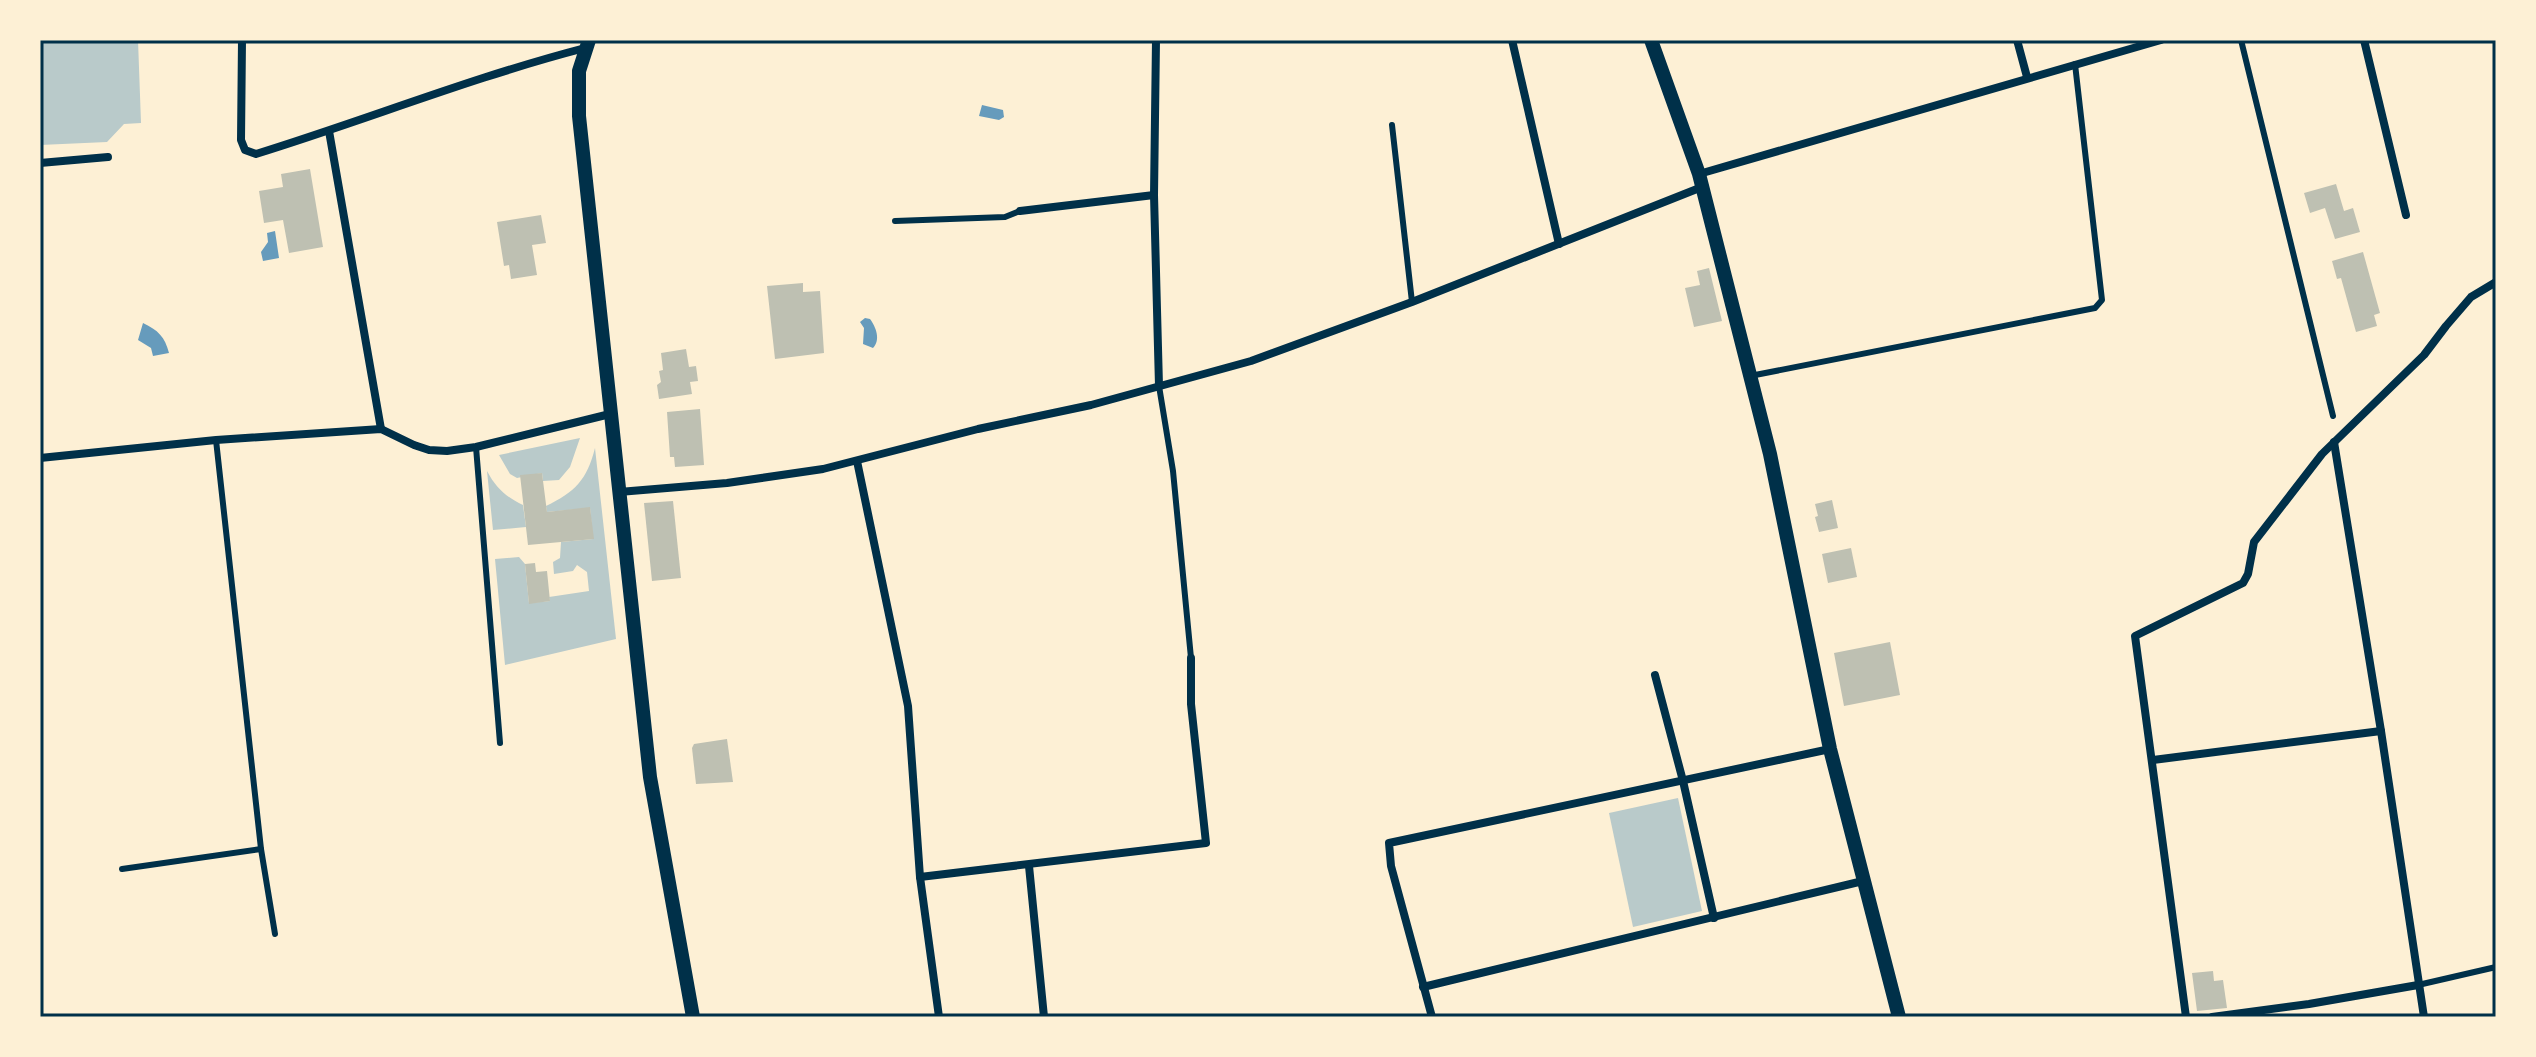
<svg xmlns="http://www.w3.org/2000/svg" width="2536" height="1057" viewBox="0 0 2536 1057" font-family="'Sofia Sans Condensed',sans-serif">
<rect width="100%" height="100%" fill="#fdf0d5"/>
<!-- green -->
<g fill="#b9caca">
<path d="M40 40H138L141 123 124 124 107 142 40 145Z"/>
<path d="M580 438 570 467 559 480 543 481 542 473 517 478 510 474 499 455Z"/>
<path d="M595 448 616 639 505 665 495 559 519 557 525 564 529 603 550 601 549 597 589 591 587 572 577 565 573 571 554 574 553 562 560 558 561 542 593 539 590 508 547 512 546 506C575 492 587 480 595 448Z"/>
<path d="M487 471C496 488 506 497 523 505L526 527 493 530Z"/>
<path d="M1678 798 1702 911 1633 927 1609 813Z"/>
</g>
<!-- water -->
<g fill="#669bbc">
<path d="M982 105 1003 110 1004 117 999 120 979 116Z"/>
<path d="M275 231 279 258 263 261 261 252 268 242 267 233Z"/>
<path d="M865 318 870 319C876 327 881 340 873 348L863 344 864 328 860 322Z"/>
<path d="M143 323C158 330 165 337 169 353L153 356 151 348 138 340Z"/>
</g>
<!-- building -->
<g fill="#bec0b2">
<path d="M310 169 323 247 289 253 283 220 264 223 259 191 283 187 281 174Z"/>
<path d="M2336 184 2344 211 2353 208 2360 232 2335 239 2325 208 2310 213 2304 193Z"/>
<path d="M541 215 546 243 532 245 537 275 511 279 509 265 504 266 497 222Z"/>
<path d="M2363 252 2380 313 2374 315 2377 326 2356 332 2341 278 2337 279 2332 261Z"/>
<path d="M1709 268 1722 321 1694 327 1685 288 1700 285 1697 271Z"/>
<path d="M803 283V292L820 291 824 353 775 359 767 286Z"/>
<path d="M686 349 689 367 696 366 698 381 690 382 692 394 659 399 657 385 661 382 659 371 663 370 661 353Z"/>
<path d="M700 409 704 465 675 467 674 457H670L667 412Z"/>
<path d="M542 473 547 512 590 507 594 539 528 545 520 475Z"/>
<path d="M1832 500 1838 528 1819 532 1815 517 1818 516 1815 504Z"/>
<path d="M673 501 681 578 652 581 644 503Z"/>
<path d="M1851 548 1857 577 1828 583 1822 554Z"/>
<path d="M535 563 536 572 547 571 550 601 529 604 525 564Z"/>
<path d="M1890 642 1900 695 1844 706 1834 653Z"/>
<path d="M727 739 733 782 696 784 692 748 694 744Z"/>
<path d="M2213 971 2214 981 2223 980 2227 1008 2197 1011 2192 973Z"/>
</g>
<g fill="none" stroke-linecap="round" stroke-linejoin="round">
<!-- service -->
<g stroke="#003049" stroke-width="6">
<path d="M2241 40 2333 416"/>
<path d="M1392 125 1412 302"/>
<path d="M895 221 1005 217 1020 211"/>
<path d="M1750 376 2095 308 2102 300 2075 64"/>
<path d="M1159 386 1173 471 1191 658"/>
<path d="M216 440 261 849 275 934"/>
<path d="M476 447 500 743"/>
<path d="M122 869 261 849"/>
<path d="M2418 985 2496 967"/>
</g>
<!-- minor -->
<g stroke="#003049" stroke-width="8">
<path d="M242 40 241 140 245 150 256 154C366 120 473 77 585 48"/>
<path d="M1156 40 1154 195 1159 386"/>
<path d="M1512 40 1559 244"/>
<path d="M2017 40 2027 77"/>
<path d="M2364 40 2406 215"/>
<path d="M329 131 381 429"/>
<path d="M40 163 108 157"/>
<path d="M1699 174 2161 40"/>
<path d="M1020 211 1154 195"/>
<path d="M2334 442 2381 731 2424 1017"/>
<path d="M40 458 216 440 381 429 414 445 429 450 447 451 476 447 610 414"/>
<path d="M857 461 908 706 920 877 939 1017"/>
<path d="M619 492 727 483 823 469 978 429 1091 405 1251 361 1412 302 1702 187"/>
<path d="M1655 675 1683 781 1714 918"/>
<path d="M2153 760 2381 731"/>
<path d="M1029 866 1044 1017"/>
<path d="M920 877 1206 843 1191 704V658"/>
<path d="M1423 987 1863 881"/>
<path d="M1432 1017 1391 866 1389 843 1830 749"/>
<path d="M2186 1017 2135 636 2243 583 2248 574 2254 542 2322 454 2424 355 2446 326 2471 297 2496 282"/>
<path d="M2212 1017 2309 1004 2418 985"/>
</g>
<!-- tertiary -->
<g stroke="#003049" stroke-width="14">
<path d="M589 40 579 71V116L650 777 693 1017"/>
<path d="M1651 40 1699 174 1770 454 1830 749 1899 1017"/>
</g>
</g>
<!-- border -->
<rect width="2536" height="1057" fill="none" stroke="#fdf0d5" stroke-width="84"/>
<rect x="42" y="42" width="2452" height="973" fill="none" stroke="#003049" stroke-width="3"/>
</svg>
